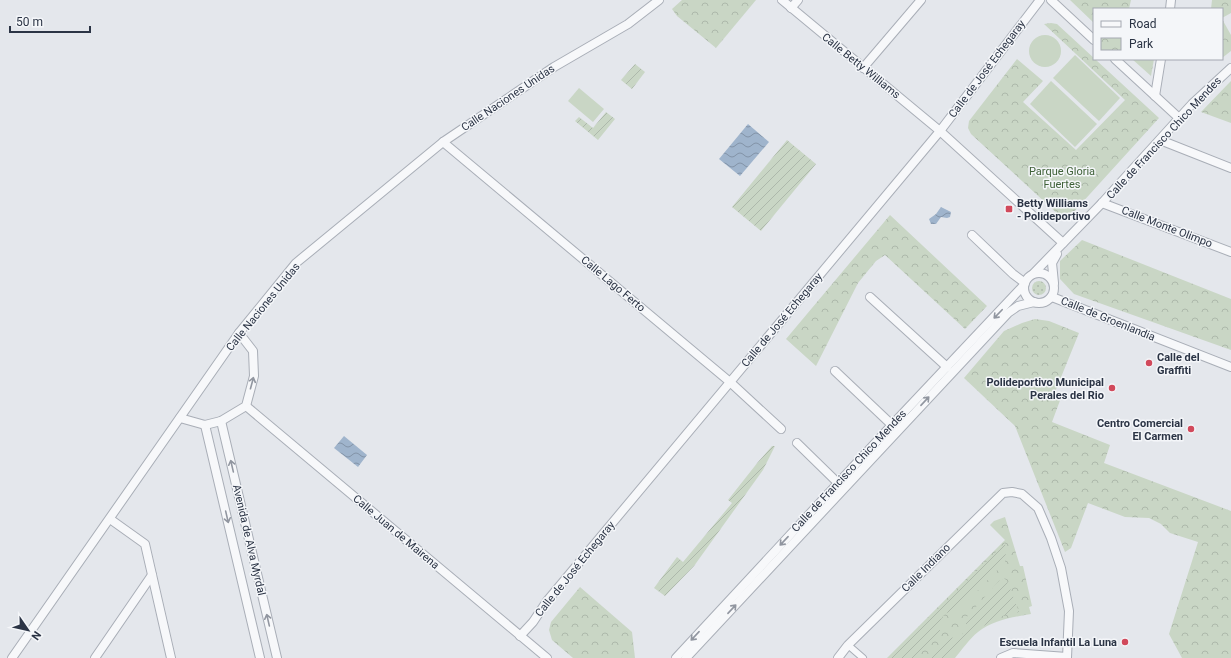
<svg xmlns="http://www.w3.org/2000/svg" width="1231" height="658" viewBox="0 0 1231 658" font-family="Roboto,sans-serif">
<defs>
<pattern id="grass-dots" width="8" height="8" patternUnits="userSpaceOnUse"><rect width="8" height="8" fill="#c9d6c5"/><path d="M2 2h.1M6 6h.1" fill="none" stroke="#adb8ab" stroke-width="1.8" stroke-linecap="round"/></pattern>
<pattern id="park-crowns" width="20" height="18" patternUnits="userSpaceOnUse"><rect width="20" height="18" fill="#c9d6c5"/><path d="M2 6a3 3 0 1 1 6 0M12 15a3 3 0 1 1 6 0" fill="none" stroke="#adb8ab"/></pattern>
<pattern id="garden-furrows" width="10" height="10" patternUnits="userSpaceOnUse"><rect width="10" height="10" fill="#c9d6c5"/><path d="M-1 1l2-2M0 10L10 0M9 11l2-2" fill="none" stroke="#adb8ab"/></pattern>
<pattern id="water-waves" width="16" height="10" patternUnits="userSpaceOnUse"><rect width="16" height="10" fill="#9fb4cc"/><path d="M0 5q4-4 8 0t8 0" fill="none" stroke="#8293a7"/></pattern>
</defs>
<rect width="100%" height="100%" fill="#e4e7ec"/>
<!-- grass -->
<circle fill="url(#grass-dots)" cx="1039" cy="288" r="7"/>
<!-- park -->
<g fill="url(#park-crowns)">
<path d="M682 0H756L716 48 677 16 672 9Z"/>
<path d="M1070 0H1131L1129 9H1094V23Z"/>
<path d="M1212 0H1231V13L1222 18V9H1211Z"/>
<path d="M1222 19 1231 35V51L1222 58Z"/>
<path d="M1051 23 1057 24 1159 118 1070 216 1061 217 971 134 968 128 969 121 1017 59 1043 81 1023 102 1076 150 1125 100 1044 24Z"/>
<path d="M1132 59H1154L1151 76Z"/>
<path d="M1231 81V123L1201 112 1229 83Z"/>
<path d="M890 215 987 306 965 329 885 255 876 261 858 283 816 366 786 339Z"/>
<path d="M1082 240 1231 299V350L1074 294 1060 279V261Z"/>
<path d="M1035 319 1049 321 1079 333 1055 392 1062 395 1052 422 1110 445 1104 463 1231 511V658H1182L1169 634 1198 542 1170 533 1161 524 1149 518 1125 517 1088 503 1071 548 1065 552 1015 426 964 378 1004 331 1022 323Z"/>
<path d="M1005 517 1020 566H1023L1032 606 1029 607 1031 614C1013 617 993 620 978 632 969 639 962 650 955 658H887L1005 540 990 525 994 521Z"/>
<path d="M580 587 632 632 635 658H573L552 640 549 630 551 622Z"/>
</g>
<!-- garden -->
<g fill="url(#garden-furrows)">
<path d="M635 64 645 72 632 89 621 80Z"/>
<path d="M606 112 615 119 598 140 575 121 579 117 593 128Z"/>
<path d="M787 140 816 164 761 231 732 207Z"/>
<path d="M772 446H775L763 470 694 566 665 596 654 588 677 557 683 562 732 503 728 500 758 462Z"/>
<path d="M1005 543 1006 551 1005 562 957 612C945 609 938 619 940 631L915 658H890Z"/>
<path d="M1003 579H1005L1008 583 1019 612 1002 616 976 630 951 658H928L947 637 956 638C965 634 968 628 965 619L999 581Z"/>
</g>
<!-- pitch -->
<g fill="#c9d6c5">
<circle cx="1045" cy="51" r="16"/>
<path d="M1075 55 1120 98 1099 121 1053 78Z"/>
<path d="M1051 81 1097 124 1075 147 1030 104Z"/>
<path d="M579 88 604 109 593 122 568 101Z"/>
</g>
<!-- water -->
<g fill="url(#water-waves)">
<path d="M748 124 769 142 740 176 719 159Z"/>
<path d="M941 207 951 212 950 217 947 218 941 217 936 224H931L929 219 936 214Z"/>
<path d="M344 436 367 455 358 467 334 448Z"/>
</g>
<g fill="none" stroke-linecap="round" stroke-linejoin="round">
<!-- pedestrian casing -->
<g stroke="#a9aeb7" stroke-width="8">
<path id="pedestrian" d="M848 645 863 658"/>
</g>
<!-- minor casing -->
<g stroke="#a9aeb7" stroke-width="10">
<g id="minor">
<path d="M782 0 940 131 1063 243"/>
<path d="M1051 0 1094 40"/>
<path d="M791 8 798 0"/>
<path d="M1170 9 1171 0"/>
<path d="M1115 59 1179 118"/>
<path d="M863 68 921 0"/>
<path d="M1155 96 1161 59"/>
<path d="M1160 140 1231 168"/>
<path d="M443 142 730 382 781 429"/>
<path d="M1102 203 1231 252"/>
<path d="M972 235 1013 274 1025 283"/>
<circle cx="1039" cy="288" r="15"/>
<path d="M1033 274 1102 203 1192 104 1231 68"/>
<path d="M1054 283 1052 263 1057 254"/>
<path d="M870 297 947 367"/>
<path d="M1052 297 1231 367"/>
<path d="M835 371 892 425"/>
<path d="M246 406 547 658"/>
<path d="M180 418 205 425 221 421 246 406 254 376 253 351 239 333"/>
<path d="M221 421 277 658"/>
<path d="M205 425 260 658"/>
<path d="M797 443 838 483"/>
<path d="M110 519 145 544 171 658"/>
<path d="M520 636 533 622 547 601 940 131 1040 0"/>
<path d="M12 658 239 333 296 263 443 142 554 67 628 24 659 0"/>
<path d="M95 658 152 575"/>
<path d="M676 658 892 425 1024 285"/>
<path d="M686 658 1008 313 1018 306 1034 302"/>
<path d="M838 658 848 645 1003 493 1012 492 1022 494 1038 508 1051 538 1061 568 1069 611 1067 658"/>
<path d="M1001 658 1013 653 1067 657"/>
</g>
</g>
<!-- pedestrian -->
<use href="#pedestrian" stroke="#f7f8fa" stroke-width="6"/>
<!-- minor -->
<use href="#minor" stroke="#f7f8fa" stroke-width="8"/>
</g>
<!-- one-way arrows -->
<defs><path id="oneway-shaft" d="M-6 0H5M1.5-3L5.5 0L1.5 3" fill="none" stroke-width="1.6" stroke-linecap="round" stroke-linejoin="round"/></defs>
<g stroke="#9196a0">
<use href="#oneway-shaft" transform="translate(998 314) rotate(134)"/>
<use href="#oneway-shaft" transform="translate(252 383) rotate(-75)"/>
<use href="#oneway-shaft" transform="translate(925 401) rotate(-47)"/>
<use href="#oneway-shaft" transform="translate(232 466) rotate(-103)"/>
<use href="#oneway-shaft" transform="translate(227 517) rotate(77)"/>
<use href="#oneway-shaft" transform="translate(784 541) rotate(133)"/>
<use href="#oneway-shaft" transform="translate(732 609) rotate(-47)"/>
<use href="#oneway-shaft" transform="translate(268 620) rotate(-103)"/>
<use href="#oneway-shaft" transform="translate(695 636) rotate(133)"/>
</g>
<!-- markers -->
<g fill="#d1495b" stroke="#f4f6f9" stroke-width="1.5">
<rect x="1005" y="205" width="8" height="8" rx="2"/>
<circle cx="1149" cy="363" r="4"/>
<circle cx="1112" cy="388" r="4"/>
<circle cx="1191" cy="429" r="4"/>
<circle cx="1125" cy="642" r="4"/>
</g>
<g text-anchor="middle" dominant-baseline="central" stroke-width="3" stroke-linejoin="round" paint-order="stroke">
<!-- street labels -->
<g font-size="11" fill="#2b3445" stroke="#f4f6f9">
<text transform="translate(861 66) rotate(39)">Calle Betty Williams</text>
<text transform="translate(987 69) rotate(-53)">Calle de José Echegaray</text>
<text transform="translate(508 98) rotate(-34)">Calle Naciones Unidas</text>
<text transform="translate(1164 138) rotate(-47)">Calle de Francisco Chico Mendes</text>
<text transform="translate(1167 227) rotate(21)">Calle Monte Olimpo</text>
<text transform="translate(613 284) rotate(40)">Calle Lago Ferto</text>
<text transform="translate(263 307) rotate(-51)">Calle Naciones Unidas</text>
<text transform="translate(1108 319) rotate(22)">Calle de Groenlandia</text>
<text transform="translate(782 320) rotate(-50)">Calle de José Echegaray</text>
<text transform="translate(849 471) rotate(-47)">Calle de Francisco Chico Mendes</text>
<text transform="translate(396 532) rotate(40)">Calle Juan de Mairena</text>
<text transform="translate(249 540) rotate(77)">Avenida de Alva Myrdal</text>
<text transform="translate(926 568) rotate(-45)">Calle Indiano</text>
<text transform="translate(575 569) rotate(-51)">Calle de José Echegaray</text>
</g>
<!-- park labels -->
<g font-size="11" fill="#3f6138" stroke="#f4f6f9">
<text x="1062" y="171">Parque Gloria<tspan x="1062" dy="13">Fuertes</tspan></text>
</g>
<!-- poi labels -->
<g font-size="11" font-weight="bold" fill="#2b3445" stroke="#f4f6f9" text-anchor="end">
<text x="1017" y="203" text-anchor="start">Betty Williams<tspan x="1017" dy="13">- Polideportivo</tspan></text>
<text x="1157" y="357" text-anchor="start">Calle del<tspan x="1157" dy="13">Graffiti</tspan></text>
<text x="1104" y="382">Polideportivo Municipal<tspan x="1104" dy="13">Perales del Rio</tspan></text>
<text x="1183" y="423">Centro Comercial<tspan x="1183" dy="13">El Carmen</tspan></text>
<text x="1117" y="642">Escuela Infantil La Luna</text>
</g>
</g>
<!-- legend -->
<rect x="1093" y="8" width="130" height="52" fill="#f4f6f9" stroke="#a4a8b1"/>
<rect x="1101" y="21" width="20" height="6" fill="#f7f8fa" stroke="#a4a8b1"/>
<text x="1129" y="28" font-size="12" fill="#2b3445">Road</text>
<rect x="1101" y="38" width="20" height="12" fill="url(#park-crowns)" stroke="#a4a8b1"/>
<text x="1129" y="48" font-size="12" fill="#2b3445">Park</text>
<!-- north arrow -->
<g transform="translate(28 630) rotate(124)" stroke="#f4f6f9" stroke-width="3" paint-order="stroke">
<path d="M0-3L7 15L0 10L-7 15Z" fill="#2b3445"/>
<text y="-6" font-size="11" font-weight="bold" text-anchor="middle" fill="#2b3445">N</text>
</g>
<!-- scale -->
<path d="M10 26v6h80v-6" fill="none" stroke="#2b3445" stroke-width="2"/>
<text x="16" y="26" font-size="12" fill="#2b3445" stroke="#f4f6f9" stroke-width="3" paint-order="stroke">50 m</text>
</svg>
